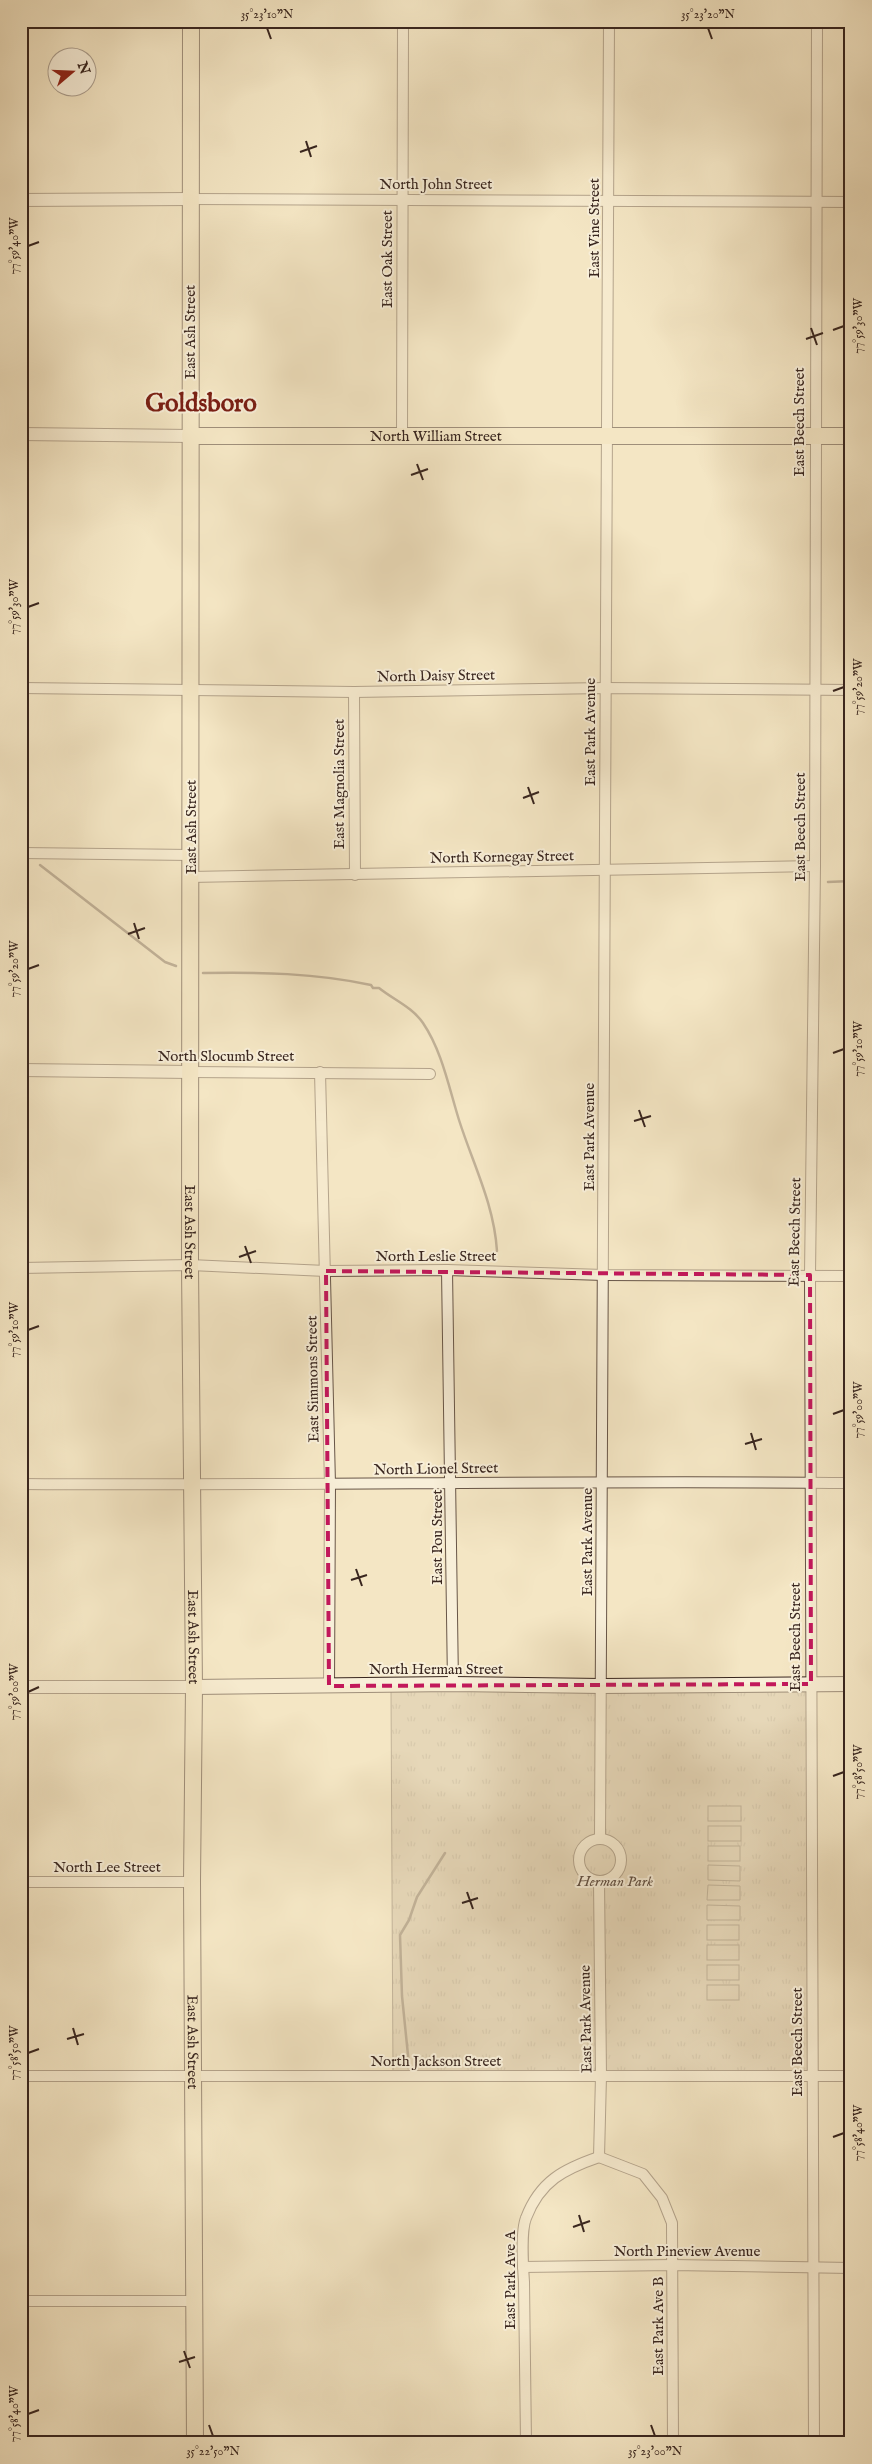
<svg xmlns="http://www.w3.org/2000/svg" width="872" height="2464" viewBox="0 0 872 2464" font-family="'IM FELL English',serif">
<defs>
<pattern id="grass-tufts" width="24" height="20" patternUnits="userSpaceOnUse" patternTransform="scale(1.25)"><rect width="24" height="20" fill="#d4c5a8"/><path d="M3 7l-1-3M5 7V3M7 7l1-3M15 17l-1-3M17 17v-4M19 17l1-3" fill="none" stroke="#b7a990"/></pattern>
</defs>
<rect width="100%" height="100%" fill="#f4e6c4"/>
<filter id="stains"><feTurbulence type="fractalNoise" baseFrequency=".004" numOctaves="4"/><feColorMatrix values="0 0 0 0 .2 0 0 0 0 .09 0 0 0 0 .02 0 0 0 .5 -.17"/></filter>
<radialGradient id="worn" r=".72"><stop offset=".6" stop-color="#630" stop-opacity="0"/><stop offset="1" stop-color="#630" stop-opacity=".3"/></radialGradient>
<!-- grass -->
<path fill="url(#grass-tufts)" stroke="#867664" d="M811 1684 812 2076H393L391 1690Z"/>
<!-- pitch -->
<g fill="#d4c5a8" stroke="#867664">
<rect x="708" y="1806" width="33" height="15"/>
<rect x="708" y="1826" width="33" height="15"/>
<rect x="708" y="1846" width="32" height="15"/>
<path d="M708 1865 740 1866V1881L708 1880Z"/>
<path d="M708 1885 740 1886V1900H707Z"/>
<path d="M707 1905 740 1906V1920H707Z"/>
<rect x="707" y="1925" width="32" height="15"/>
<rect x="707" y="1945" width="32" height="15"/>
<rect x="707" y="1965" width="32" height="15"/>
<rect x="707" y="1985" width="32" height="15"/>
</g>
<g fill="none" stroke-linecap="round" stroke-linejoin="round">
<!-- stream -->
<g stroke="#837260" stroke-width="2.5">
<path d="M40 865 165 962 176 966"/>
<path d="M828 882 851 881"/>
<path d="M203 973C259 972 316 973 371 985L373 988H379C394 1000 412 1007 423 1023 442 1051 449 1088 459 1120 473 1164 494 1204 497 1251"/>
<path d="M409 2065 402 1996 400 1935 409 1920 417 1897 445 1853"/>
</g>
<!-- minor casing -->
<g stroke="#685648" stroke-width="12">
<g id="minor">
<path d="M190 199 851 202"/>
<path d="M402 436 403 21"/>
<path d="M21 688 354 692 605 688 851 690"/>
<path d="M354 692 355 875"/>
<path d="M21 853 191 855"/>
<path d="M190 877 815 866"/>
<path d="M191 1072 430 1074"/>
<path d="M320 1072 330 1484 329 1686"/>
<path d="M21 1268 190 1265 326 1271 447 1270 604 1275 851 1276"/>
<path d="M447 1270 453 1684"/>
<path d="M21 1484C298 1486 574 1480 851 1483"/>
<path d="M600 1839 609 21"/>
<circle cx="600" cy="1860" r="21"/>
<path d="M599 1881 601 2076 599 2157"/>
<path d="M21 1882H192"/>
<path d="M21 2076H851"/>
<path d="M599 2157 643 2174 662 2198 672 2223 673 2443"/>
<path d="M523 2267 673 2265 851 2268"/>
<path d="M21 2301H193"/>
<path d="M526 2443C525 2389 525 2336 524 2282 523 2268 521 2230 526 2218 540 2181 564 2169 599 2157"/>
<path d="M814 2443 810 1275 815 866 817 21"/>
</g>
</g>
<!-- tertiary casing -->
<g stroke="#685648" stroke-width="14">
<g id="tertiary">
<path d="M21 200 190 199"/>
<path d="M21 434 190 436"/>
<path d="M21 1070 191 1072"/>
<path d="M21 1687H194"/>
</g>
</g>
<!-- secondary casing -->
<g stroke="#39261f" stroke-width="16">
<path id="secondary" d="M194 1687 453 1684 602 1686 851 1684"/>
</g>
<!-- primary casing -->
<g stroke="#39261f" stroke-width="18">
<g id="primary">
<path id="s1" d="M191 21 190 1265 194 1687 192 1882 195 2443"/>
<path id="s2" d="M190 436H851"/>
</g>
</g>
<!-- minor -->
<use href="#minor" stroke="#f8efd9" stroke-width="10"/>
<!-- tertiary -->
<use href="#tertiary" stroke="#f8efd9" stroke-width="12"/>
<!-- secondary -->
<use href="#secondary" stroke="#f8efd9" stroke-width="14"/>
<!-- primary -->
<use href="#primary" stroke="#f4e6c4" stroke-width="16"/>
</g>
<!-- marked area -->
<path d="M0 0H872V2464H0ZM326 1271 810 1275 811 1684 329 1686Z" fill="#f4e6c4" fill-opacity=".55" fill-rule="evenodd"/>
<path fill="none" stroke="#c2185b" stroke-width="4" stroke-dasharray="10 6" stroke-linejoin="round" d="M326 1271 810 1275 811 1684 329 1686Z"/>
<!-- ticks -->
<path fill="none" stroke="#39261f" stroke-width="2" d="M267 28 271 39M708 28 712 39M306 141 311 157M300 152 317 146M28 246 39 242M811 328 817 345M833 330 844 326M806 339 823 333M417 464 423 480M411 475 428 469M28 607 39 603M833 691 844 687M528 787 534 804M523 798 539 792M134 923 139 939M128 934 145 928M28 969 39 965M833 1053 844 1049M639 1110 645 1127M634 1121 651 1116M245 1246 251 1263M239 1257 256 1251M28 1330 39 1326M833 1414 844 1410M751 1433 756 1450M745 1444 762 1439M356 1569 362 1586M351 1580 367 1575M28 1692 39 1687M833 1776 844 1772M467 1892 473 1909M462 1903 478 1898M73 2028 78 2045M67 2039 84 2034M28 2053 39 2049M833 2137 844 2133M579 2215 584 2232M573 2227 590 2221M184 2351 190 2368M179 2362 195 2357M28 2414 39 2410M209 2425 213 2436M651 2425 655 2436"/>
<g text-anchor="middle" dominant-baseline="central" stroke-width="4" stroke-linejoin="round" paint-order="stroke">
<!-- street labels -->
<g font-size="15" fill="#39261f" stroke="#f8efd9">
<text x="436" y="184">North John Street</text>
<text transform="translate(594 228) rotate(-90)">East Vine Street</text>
<text transform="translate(387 259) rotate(-90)">East Oak Street</text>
<text transform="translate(190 332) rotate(-90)">East Ash Street</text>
<text transform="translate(799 422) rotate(-90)">East Beech Street</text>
<text stroke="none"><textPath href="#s2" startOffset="246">North William Street</textPath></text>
<text transform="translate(436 676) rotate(-1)">North Daisy Street</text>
<text transform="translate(590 732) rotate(-90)">East Park Avenue</text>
<text transform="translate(339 784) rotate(-90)">East Magnolia Street</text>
<text transform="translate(191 827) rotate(-90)">East Ash Street</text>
<text transform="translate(800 827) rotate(-90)">East Beech Street</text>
<text transform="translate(502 857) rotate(-1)">North Kornegay Street</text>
<text x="226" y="1056">North Slocumb Street</text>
<text transform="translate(589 1137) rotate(-90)">East Park Avenue</text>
<text stroke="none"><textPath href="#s1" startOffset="1211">East Ash Street</textPath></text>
<text transform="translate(795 1232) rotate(-89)">East Beech Street</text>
<text x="436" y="1256">North Leslie Street</text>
<text transform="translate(313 1379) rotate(-91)">East Simmons Street</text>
<text transform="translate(436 1469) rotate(-1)">North Lionel Street</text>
<text transform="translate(437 1537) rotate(-90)">East Pou Street</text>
<text transform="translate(587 1542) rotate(-90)">East Park Avenue</text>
<text stroke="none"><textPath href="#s1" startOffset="1616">East Ash Street</textPath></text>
<text transform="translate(795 1637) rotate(-90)">East Beech Street</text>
<text x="436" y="1669">North Herman Street</text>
<text x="107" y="1867">North Lee Street</text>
<text transform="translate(586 2019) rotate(-91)">East Park Avenue</text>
<text stroke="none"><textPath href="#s1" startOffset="2021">East Ash Street</textPath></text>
<text transform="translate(797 2042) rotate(-90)">East Beech Street</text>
<text x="436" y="2061">North Jackson Street</text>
<text x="687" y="2251">North Pineview Avenue</text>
<text transform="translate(510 2280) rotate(-90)">East Park Ave A</text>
<text transform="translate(658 2326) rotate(-90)">East Park Ave B</text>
</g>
<!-- park labels -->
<g font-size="15" font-style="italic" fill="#604e41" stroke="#f8efd9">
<text x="615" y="1881">Herman Park</text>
</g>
<!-- town labels -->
<g font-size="25" font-weight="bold" fill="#7a1f14" stroke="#f8efd9">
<text x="201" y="404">Goldsboro</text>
</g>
</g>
<!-- margin -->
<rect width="872" height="2464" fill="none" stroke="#f4e6c4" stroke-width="55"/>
<!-- north arrow -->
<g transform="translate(72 72) rotate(71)"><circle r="24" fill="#f8efd9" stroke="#ac9f8f"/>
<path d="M0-4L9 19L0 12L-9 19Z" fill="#8f2418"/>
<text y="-8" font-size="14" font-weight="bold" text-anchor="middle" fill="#39261f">N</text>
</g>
<rect x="28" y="28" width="816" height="2408" fill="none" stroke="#39261f" stroke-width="2"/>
<g font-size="12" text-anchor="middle" fill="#39261f">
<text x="267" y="18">35°23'10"N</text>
<text x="708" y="18">35°23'20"N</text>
<text transform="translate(14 246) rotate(-90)" y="4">77°59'40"W</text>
<text transform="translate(858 326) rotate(-90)" y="4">77°59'30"W</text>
<text transform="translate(14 607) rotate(-90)" y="4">77°59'30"W</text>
<text transform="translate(858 687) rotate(-90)" y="4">77°59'20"W</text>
<text transform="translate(14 969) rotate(-90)" y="4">77°59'20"W</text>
<text transform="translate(858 1049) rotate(-90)" y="4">77°59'10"W</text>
<text transform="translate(14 1330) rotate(-90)" y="4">77°59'10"W</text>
<text transform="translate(858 1410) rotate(-90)" y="4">77°59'00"W</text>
<text transform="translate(14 1692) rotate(-90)" y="4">77°59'00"W</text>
<text transform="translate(858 1772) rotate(-90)" y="4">77°58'50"W</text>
<text transform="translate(14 2053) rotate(-90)" y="4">77°58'50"W</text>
<text transform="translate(858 2133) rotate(-90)" y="4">77°58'40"W</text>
<text transform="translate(14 2414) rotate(-90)" y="4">77°58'40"W</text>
<text x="213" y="2455">35°22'50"N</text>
<text x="655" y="2455">35°23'00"N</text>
</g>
<rect width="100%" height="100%" filter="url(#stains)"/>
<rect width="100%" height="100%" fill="url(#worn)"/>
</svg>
